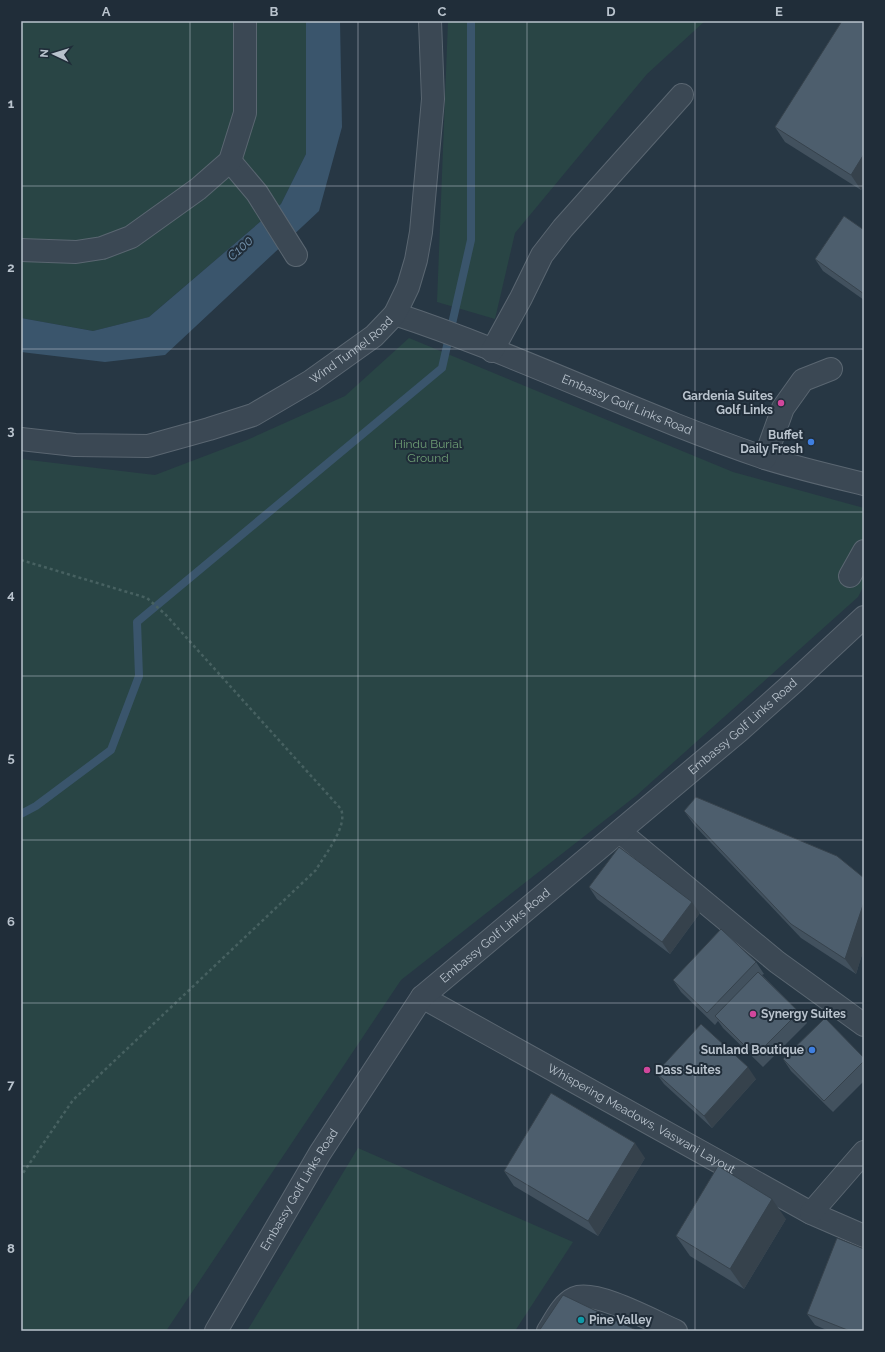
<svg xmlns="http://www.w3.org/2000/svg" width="885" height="1352" viewBox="0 0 885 1352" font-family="Raleway,sans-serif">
<rect width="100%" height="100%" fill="#273744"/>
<!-- green -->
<g fill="#294545">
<path d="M21 21H306V154L281 204 149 317 93 331 21 318Z"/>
<path d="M448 21H705L647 74 515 233 495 319 437 302Z"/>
<path d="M409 338 733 472 864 508V585L858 597 637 795 401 980 166 1331H21V459L155 475 247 440 345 396Z"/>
<path d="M358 1148 573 1242 515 1331H247Z"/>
</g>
<!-- water -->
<path fill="#3a556c" d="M306 21H340L342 127 319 211 165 355 105 362 21 352V318L93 331 149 317 281 204 306 154Z"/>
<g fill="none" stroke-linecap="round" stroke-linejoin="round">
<!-- stream -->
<path stroke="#3a556c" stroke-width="8" d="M21 814 36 806 111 750 139 676 137 622 442 368 471 240V21"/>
<!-- minor casing -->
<g stroke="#5a6671" stroke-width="24">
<g id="minor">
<path d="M230 161 257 193 296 255"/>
<path d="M21 250 76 252 102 248 131 237 198 189 230 161 245 113V21"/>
<path id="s1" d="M395 314C520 355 639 415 765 458 797 468 831 476 864 484"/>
<path d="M492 351 521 298 542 255 563 228 682 95"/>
<path id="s2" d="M21 439 75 445 148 446 209 429 253 415 311 381 374 336 395 314 408 287 416 260 421 232 433 99 430 21"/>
<path d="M765 458 783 408 803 380 831 369"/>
<path d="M850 576 864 551"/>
<path d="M620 832 777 962 864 1025"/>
<path id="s3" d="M422 997 811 1213 864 1236"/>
<path d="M811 1213 864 1152"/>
<path id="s4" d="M216 1331 320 1153 422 997 739 731 794 682 864 617"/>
<path d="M548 1331C555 1320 562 1304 575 1298 595 1289 655 1322 676 1331"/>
</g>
</g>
<!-- path -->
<path stroke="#476161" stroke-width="2.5" stroke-dasharray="3 3" stroke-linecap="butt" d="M21 560 147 598 166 615 341 809C348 827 325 854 316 870L73 1100 21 1176"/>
<!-- minor -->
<use href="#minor" stroke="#3b4854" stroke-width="22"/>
</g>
<!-- wall -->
<g fill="#42515e">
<path d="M864 21V186L861 190 785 142 775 127Z"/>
<path d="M864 230V300L823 271 815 259Z"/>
<path d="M684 811 864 878V948L856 974 801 938 695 826Z"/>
<path d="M589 887 692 902 700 913 670 954 597 899Z"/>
<path d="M756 962 764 974 762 975 799 1012 807 1023 763 1067 723 1028 718 1021 715 1025 681 992 673 980Z"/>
<path d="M864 1058V1081L833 1112 791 1071 783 1059Z"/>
<path d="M656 1073 756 1079 712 1128 664 1084Z"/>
<path d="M645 1158 598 1236 514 1186 504 1171Z"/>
<path d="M786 1219 744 1289 690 1256 676 1236Z"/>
<path d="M807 1314 864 1331H829L815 1325Z"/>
</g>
<!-- shaded-wall -->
<g fill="#36424c">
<path d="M864 154V186L861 190 851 175Z"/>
<path d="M692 902 700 913 670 954 662 942Z"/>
<path d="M864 902V948L856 974 845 959Z"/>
<path d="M748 1067 756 1079 712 1128 704 1116Z"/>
<path d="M635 1143 645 1158 598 1236 588 1221Z"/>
<path d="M772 1199 786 1219 744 1289 730 1269Z"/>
</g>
<!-- building -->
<g fill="#4d5e6d" stroke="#36424c">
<path d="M842 21H864V154L851 175 775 127Z"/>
<path d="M844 216 864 230V294L815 259Z"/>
<path d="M696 797 837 856 864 878V902L845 959 791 924 684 811Z"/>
<path d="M619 847 692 902 662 942 589 887Z"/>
<path d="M721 929 756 962 707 1013 673 980Z"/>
<path d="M758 972 799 1012 755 1056 715 1016Z"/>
<path d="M825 1018 864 1058V1061L824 1101 783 1059Z"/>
<path d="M701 1024 748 1067 704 1116 656 1073Z"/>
<path d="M551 1093 635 1143 588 1221 504 1171Z"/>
<path d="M718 1166 772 1199 730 1269 676 1236Z"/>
<path d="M837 1238 864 1249V1331H850L807 1314Z"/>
<path d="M563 1295 638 1331H539Z"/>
</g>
<!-- grid -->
<path fill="none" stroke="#b9c3cd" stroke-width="1" stroke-opacity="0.55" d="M190 21V1331M358 21V1331M527 21V1331M695 21V1331M21 186H864M21 349H864M21 512H864M21 676H864M21 840H864M21 1003H864M21 1166H864"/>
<!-- markers -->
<g fill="#d1479c" stroke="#202d39" stroke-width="1.5">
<circle cx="781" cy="403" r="4"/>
<circle cx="753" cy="1014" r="4"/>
<circle cx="647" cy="1070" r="4"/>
</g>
<g fill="#3f7fe0" stroke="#202d39" stroke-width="1.5">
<circle cx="811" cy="442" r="4"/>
<circle cx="812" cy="1050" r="4"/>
</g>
<circle fill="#0f9aa8" stroke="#202d39" stroke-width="1.5" cx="581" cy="1320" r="4"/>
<g text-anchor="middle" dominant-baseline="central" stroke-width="4" stroke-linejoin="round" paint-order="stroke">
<!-- street labels -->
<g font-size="12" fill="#b9c3cd" stroke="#202d39">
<text stroke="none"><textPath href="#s2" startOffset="355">Wind Tunnel Road</textPath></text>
<text stroke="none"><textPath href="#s1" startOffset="249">Embassy Golf Links Road</textPath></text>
<text stroke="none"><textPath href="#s4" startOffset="812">Embassy Golf Links Road</textPath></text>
<text stroke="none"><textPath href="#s4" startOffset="488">Embassy Golf Links Road</textPath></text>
<text stroke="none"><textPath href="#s3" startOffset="251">Whispering Meadows, Vaswani Layout</textPath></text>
<text stroke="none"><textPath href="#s4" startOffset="164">Embassy Golf Links Road</textPath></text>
</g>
<!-- poi labels -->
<g font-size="12" font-weight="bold" fill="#b9c3cd" stroke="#202d39" text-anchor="end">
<text x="773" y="396">Gardenia Suites<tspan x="773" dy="14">Golf Links</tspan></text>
<text x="803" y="435">Buffet<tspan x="803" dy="14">Daily Fresh</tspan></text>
<text x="761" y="1014" text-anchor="start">Synergy Suites</text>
<text x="804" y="1050">Sunland Boutique</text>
<text x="655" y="1070" text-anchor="start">Dass Suites</text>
<text x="589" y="1320" text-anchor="start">Pine Valley</text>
</g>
<!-- park labels -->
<g font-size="12" fill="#6f9f75" stroke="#202d39">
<text x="428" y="444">Hindu Burial<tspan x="428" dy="14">Ground</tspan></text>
</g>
<!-- water labels -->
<g font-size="13" font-style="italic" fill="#7897b1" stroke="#202d39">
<text transform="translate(240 248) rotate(-42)">C100</text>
</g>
</g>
<!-- border -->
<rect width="885" height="1352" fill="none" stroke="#202d39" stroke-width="44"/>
<!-- north arrow -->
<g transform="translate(54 54) rotate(274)" stroke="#202d39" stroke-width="3" paint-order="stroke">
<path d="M0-3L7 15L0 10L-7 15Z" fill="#b9c3cd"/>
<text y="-6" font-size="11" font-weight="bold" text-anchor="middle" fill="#b9c3cd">N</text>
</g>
<rect x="22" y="22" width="841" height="1308" fill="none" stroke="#b9c3cd" stroke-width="1.5"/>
<g font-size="13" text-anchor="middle" font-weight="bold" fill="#b9c3cd">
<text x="106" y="16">A</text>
<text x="274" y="16">B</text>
<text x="442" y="16">C</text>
<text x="611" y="16">D</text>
<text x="779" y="16">E</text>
<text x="11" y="108">1</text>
<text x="11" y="272">2</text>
<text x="11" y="435">3</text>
<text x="11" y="599">4</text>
<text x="11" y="762">5</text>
<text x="11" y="926">6</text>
<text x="11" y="1089">7</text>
<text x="11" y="1253">8</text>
</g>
</svg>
